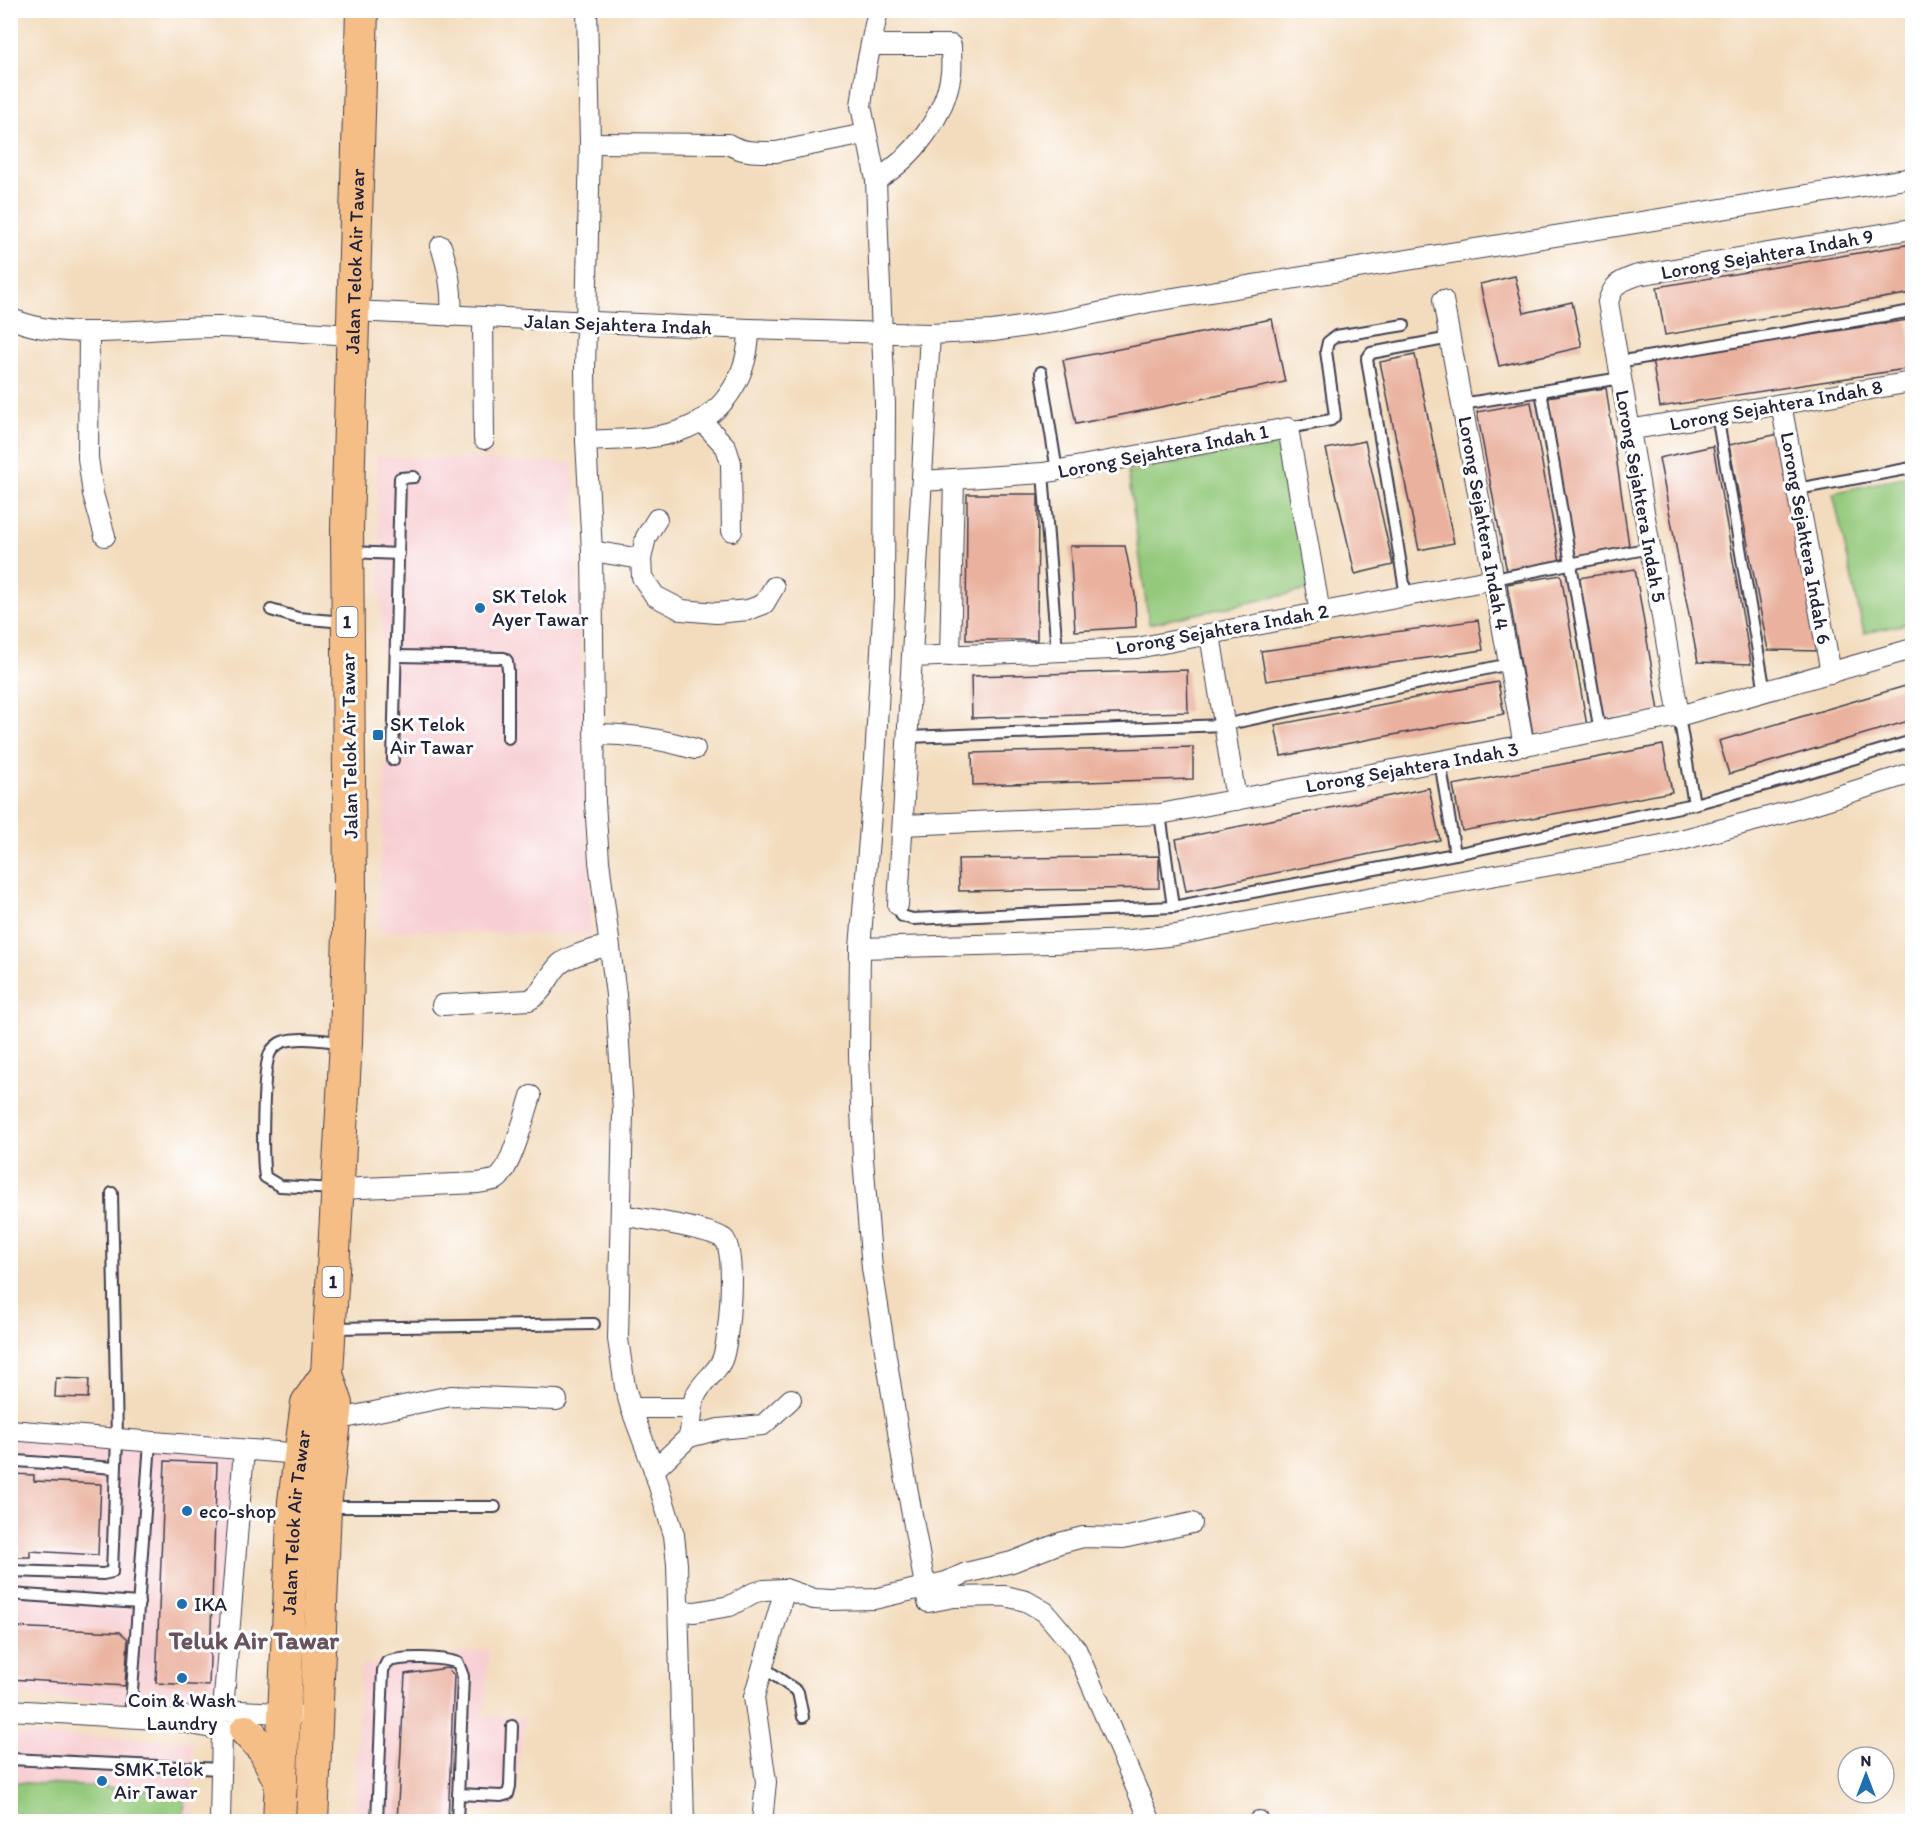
<svg xmlns="http://www.w3.org/2000/svg" width="1923" height="1832" viewBox="0 0 1923 1832" font-family="Itim,sans-serif">
<rect width="100%" height="100%" fill="#fff"/>
<filter id="ink" filterUnits="userSpaceOnUse"><feTurbulence type="fractalNoise" baseFrequency=".0167" numOctaves="2"/><feDisplacementMap in="SourceGraphic" scale="12" xChannelSelector="R" yChannelSelector="G"/><feConvolveMatrix kernelMatrix="1 2 1 2 8 2 1 2 1" color-interpolation-filters="sRGB"/></filter>
<filter id="wash" filterUnits="userSpaceOnUse"><feTurbulence type="fractalNoise" baseFrequency=".008" numOctaves="4" result="noise"/><feDisplacementMap in="SourceGraphic" scale="24" xChannelSelector="R" yChannelSelector="G"/><feGaussianBlur stdDeviation="1.35" result="paint"/><feColorMatrix in="noise" values="0 0 0 0 0 0 0 0 0 0 0 0 0 0 0 0 0 1.4 0 .05"/><feComposite in="paint" operator="in"/></filter>
<g filter="url(#wash)">
<rect width="100%" height="100%" fill="#f3dcbd"/>
<!-- built -->
<g fill="#f7cfd2">
<path d="M376 456 573 463 592 935 377 930 386 753Z"/>
<path d="M10 1421 240 1439 228 1709 11 1696Z"/>
<path d="M489 1650 484 1716 525 1717 513 1810H464L463 1821 353 1822 361 1665Z"/>
<path d="M11 1734 193 1741 192 1821 11 1822Z"/>
</g>
<!-- green -->
<g fill="#94c97b" stroke="#5b765b" stroke-width="1.5">
<path d="M1283 443 1317 588 1149 624 1128 472Z"/>
<path d="M1912 475V623L1864 633 1833 493Z"/>
<path d="M10 1782 185 1792 184 1821H11Z"/>
</g>
<g id="blocks">
<!-- building -->
<g fill="#eab19e">
<path d="M1912 244V293L1665 335 1657 287Z"/>
<path d="M1515 276 1524 313 1572 302 1582 347 1499 366 1480 284Z"/>
<path d="M1272 319 1285 382 1076 424 1063 360Z"/>
<path d="M1908 320 1912 352V368L1660 407 1652 359Z"/>
<path d="M1415 355 1454 543 1419 550 1380 362Z"/>
<path d="M1606 388 1630 552 1572 561 1547 397Z"/>
<path d="M1531 402 1560 562 1507 572 1477 412Z"/>
<path d="M1783 433 1821 651 1768 650 1729 445Z"/>
<path d="M1365 441 1393 565 1355 574 1326 449Z"/>
<path d="M1713 446 1751 664 1698 662 1659 458Z"/>
<path d="M967 494H1038L1037 640H966Z"/>
<path d="M1070 546H1125L1135 595 1136 627 1075 631Z"/>
<path d="M1635 569 1659 711 1602 720 1578 578Z"/>
<path d="M1561 575 1587 726 1533 735 1507 584Z"/>
<path d="M1478 620 1483 650 1266 681 1261 651Z"/>
<path d="M1187 670 1188 712 972 718 971 676Z"/>
<path d="M1498 682 1504 714 1281 756 1275 725Z"/>
<path d="M1912 684V720L1729 774 1719 741Z"/>
<path d="M1663 745 1672 792 1462 831 1453 785Z"/>
<path d="M1193 747V779L973 785 972 753Z"/>
<path d="M1429 788 1440 840 1186 891 1176 839Z"/>
<path d="M1159 856V888L959 891 958 859Z"/>
<path d="M56 1378 89 1379 88 1398 55 1397Z"/>
<path d="M165 1461 217 1463 209 1686 156 1683Z"/>
<path d="M12 1474 34 1475V1481L101 1484 98 1555 30 1551V1557H10Z"/>
<path d="M10 1627 120 1632 128 1639 125 1686 10 1679Z"/>
<path d="M447 1668 454 1675 448 1822H397L405 1674Z"/>
</g>
</g>
</g>
<g filter="url(#ink)">
<use href="#blocks" fill-opacity="0" stroke="#413e4e" stroke-width="1.5"/>
<g fill="none" stroke-linecap="round" stroke-linejoin="round">
<!-- service casing -->
<g stroke="#413e4e" stroke-width="14">
<g id="service">
<path d="M1618 362 1912 311"/>
<path d="M1041 372 1057 471"/>
<path d="M1541 391 1600 732"/>
<path d="M1462 404 1621 378"/>
<path d="M1717 415 1765 692"/>
<path d="M1288 428 1331 420 1335 416 1326 351 1328 342 1336 336 1404 325"/>
<path d="M1043 473 1057 652"/>
<path d="M1797 489 1912 468"/>
<path d="M349 552 399 554"/>
<path d="M1494 579 1650 548"/>
<path d="M1406 596 1367 359 1371 353 1450 338"/>
<path d="M271 610 298 618 344 622"/>
<path d="M397 656 504 658 507 661 508 670V738"/>
<path d="M1679 716 1694 804"/>
<path d="M908 737 1224 725 1509 664"/>
<path d="M393 760 400 478 414 477"/>
<path d="M1440 761 1455 854"/>
<path d="M1160 814 1173 907"/>
<path d="M898 905 902 916 913 919 1173 907 1455 854 1694 804 1769 784 1912 741"/>
<path d="M335 1189 280 1186 265 1177C262 1159 262 1064 271 1051 273 1048 279 1043 282 1042 300 1036 324 1041 343 1042"/>
<path d="M333 1328 594 1324"/>
<path d="M10 1464 17 1461 115 1468"/>
<path d="M329 1507H495"/>
<path d="M10 1571 103 1574 112 1572 117 1439 112 1193"/>
<path d="M10 1594 139 1603"/>
<path d="M763 1667 798 1692 803 1717"/>
<path d="M130 1718 150 1442"/>
<path d="M10 1759 221 1769"/>
<path d="M458 1794 501 1796 508 1794 510 1786 512 1726"/>
<path d="M377 1822 383 1670 387 1662C402 1656 442 1657 458 1663L463 1676 457 1822"/>
</g>
</g>
<!-- minor casing -->
<g stroke="#413e4e" stroke-width="22">
<g id="minor">
<path d="M587 10 590 143 585 370 586 441 592 551 595 802 599 861 616 995 623 1110 618 1339 625 1387 631 1408 654 1470 674 1535 677 1564 684 1822"/>
<path d="M878 10 866 68 861 106 876 180 879 263 885 404 884 597 874 778 860 948 859 1055 863 1159 872 1268 905 1476 928 1602 954 1597 1005 1596 1026 1601 1045 1612 1076 1649 1151 1822"/>
<path d="M871 45H951C951 54 952 64 951 73 945 117 913 158 876 180"/>
<path d="M590 143 728 144C743 153 758 152 776 152L865 134"/>
<path d="M441 246C449 270 453 291 451 316"/>
<path d="M1443 300 1524 746"/>
<path d="M353 311 749 329 930 334 993 331 1061 321 1149 302 1912 178"/>
<path d="M10 318C66 344 158 326 219 327 263 328 308 333 352 335"/>
<path d="M483 318 484 439"/>
<path d="M89 332 88 458 93 494 105 536"/>
<path d="M1781 404 1831 673"/>
<path d="M701 420 726 447 731 463 732 531"/>
<path d="M1640 428 1912 382"/>
<path d="M586 441C619 439 656 441 687 428 727 411 749 372 749 329"/>
<path d="M922 481 1043 473 1288 428 1320 613"/>
<path d="M592 551 641 559 642 577 655 596 682 610 716 613 748 610 764 604 774 587"/>
<path d="M641 559 646 537 657 519"/>
<path d="M1210 634 1236 800"/>
<path d="M950 656 954 479"/>
<path d="M912 657 1137 648 1494 579"/>
<path d="M1679 716 1608 302C1614 283 1619 282 1638 275L1912 229"/>
<path d="M595 734C629 734 662 739 695 749"/>
<path d="M903 825 1160 814 1679 716 1912 649"/>
<path d="M898 905 930 334"/>
<path d="M860 948 1052 943 1130 940 1176 935 1318 907 1662 845 1784 813 1912 773"/>
<path d="M442 1005 529 1000C544 993 548 975 560 964 572 954 594 950 609 945"/>
<path d="M339 1189 478 1183C483 1182 492 1181 497 1179 510 1171 526 1112 531 1096"/>
<path d="M622 1215C642 1219 711 1228 724 1239 737 1249 729 1344 722 1360 716 1374 700 1383 695 1397 691 1410 692 1424 689 1437L654 1470"/>
<path d="M631 1408H692"/>
<path d="M335 1420 451 1396 557 1400"/>
<path d="M10 1430 300 1454"/>
<path d="M689 1437 719 1429 763 1425 791 1399"/>
<path d="M679 1611 695 1612 730 1606 753 1593 764 1590 785 1589 814 1599 831 1600 874 1599 946 1582 966 1573 1012 1562 1060 1543 1083 1537 1123 1538 1192 1523"/>
<path d="M10 1710 172 1720 222 1730 256 1731"/>
<path d="M223 1710 244 1450"/>
<path d="M182 1718 223 1710 295 1714"/>
<path d="M1259 1821V1822"/>
<path d="M220 1822 222 1730"/>
<path d="M762 1822 766 1782 754 1697 785 1589"/>
</g>
</g>
<!-- primary casing -->
<g stroke="#413e4e" stroke-width="34">
<g id="primary">
<path d="M246 1731 264 1750 281 1784"/>
<path id="s1" d="M279 1822 294 1501 307 1403 327 1374"/>
<path id="s2" d="M312 1822 325 1507 337 1404 327 1374 346 1042 350 894 347 529 362 10"/>
</g>
</g>
<!-- service -->
<use href="#service" stroke="#fff" stroke-width="10"/>
<!-- minor -->
<use href="#minor" stroke="#fff" stroke-width="20"/>
<!-- primary -->
<use href="#primary" stroke="#f6be87" stroke-width="32"/>
</g>
</g>
<!-- markers -->
<g fill="#1f6fb2" stroke="#fff" stroke-width="2">
<circle cx="480" cy="608" r="6"/>
<rect x="372" y="729" width="12" height="12" rx="3"/>
<circle cx="187" cy="1511" r="6"/>
<circle cx="182" cy="1604" r="6"/>
<circle cx="182" cy="1678" r="6"/>
<circle cx="102" cy="1781" r="6"/>
</g>
<g text-anchor="middle" dominant-baseline="central" stroke-width="6" stroke-linejoin="round" paint-order="stroke">
<!-- shield labels -->
<g fill="#fff" stroke="#646476" stroke-width="1.5">
<rect x="336.5" y="607" width="21" height="30" rx="4.5"/>
<rect x="322.5" y="1267" width="21" height="30" rx="4.5"/>
</g>
<g font-size="18" font-weight="bold" fill="#22223b">
<text x="347" y="622">1</text>
<text x="333" y="1282">1</text>
</g>
<!-- street labels -->
<g font-size="20" fill="#22223b" stroke="#fff">
<text transform="translate(1767 254) rotate(-10)">Lorong Sejahtera Indah 9</text>
<text stroke="none"><textPath href="#s2" startOffset="1564">Jalan Telok Air Tawar</textPath></text>
<text transform="translate(618 324) rotate(2)">Jalan Sejahtera Indah</text>
<text transform="translate(1776 405) rotate(-10)">Lorong Sejahtera Indah 8</text>
<text transform="translate(1163 451) rotate(-11)">Lorong Sejahtera Indah 1</text>
<text transform="translate(1641 496) rotate(80)">Lorong Sejahtera Indah 5</text>
<text transform="translate(1484 523) rotate(80)">Lorong Sejahtera Indah 4</text>
<text transform="translate(1806 538) rotate(80)">Lorong Sejahtera Indah 6</text>
<text transform="translate(1222 629) rotate(-10)">Lorong Sejahtera Indah 2</text>
<text transform="translate(349 746) rotate(-91)">Jalan Telok Air Tawar</text>
<text transform="translate(1412 767) rotate(-10)">Lorong Sejahtera Indah 3</text>
<text stroke="none"><textPath href="#s1" startOffset="300">Jalan Telok Air Tawar</textPath></text>
</g>
<!-- poi labels -->
<g font-size="20" fill="#22223b" stroke="#fff" text-anchor="start">
<text x="492" y="596">SK Telok<tspan x="492" dy="23">Ayer Tawar</tspan></text>
<text x="390" y="724">SK Telok<tspan x="390" dy="23">Air Tawar</tspan></text>
<text x="199" y="1511">eco-shop</text>
<text x="194" y="1604">IKA</text>
<text x="182" y="1700" text-anchor="middle">Coin &amp; Wash<tspan x="182" dy="23">Laundry</tspan></text>
<text x="114" y="1769">SMK Telok<tspan x="114" dy="23">Air Tawar</tspan></text>
</g>
<!-- district labels -->
<g font-size="26" font-weight="bold" fill="#68545e" stroke="#fff">
<text x="254" y="1640">Teluk Air Tawar</text>
</g>
</g>
<!-- margin -->
<rect width="1923" height="1832" fill="none" stroke="#fff" stroke-width="36"/>
<!-- north arrow -->
<g transform="translate(1866 1775)"><circle r="28" fill="#ffffff" stroke="#a7a7b1" stroke-width="1.5"/>
<path d="M0-4.5L10 22L0 15L-10 22Z" fill="#1f6fb2"/>
<text y="-9" font-size="16" font-weight="bold" text-anchor="middle" fill="#22223b">N</text>
</g>
</svg>
